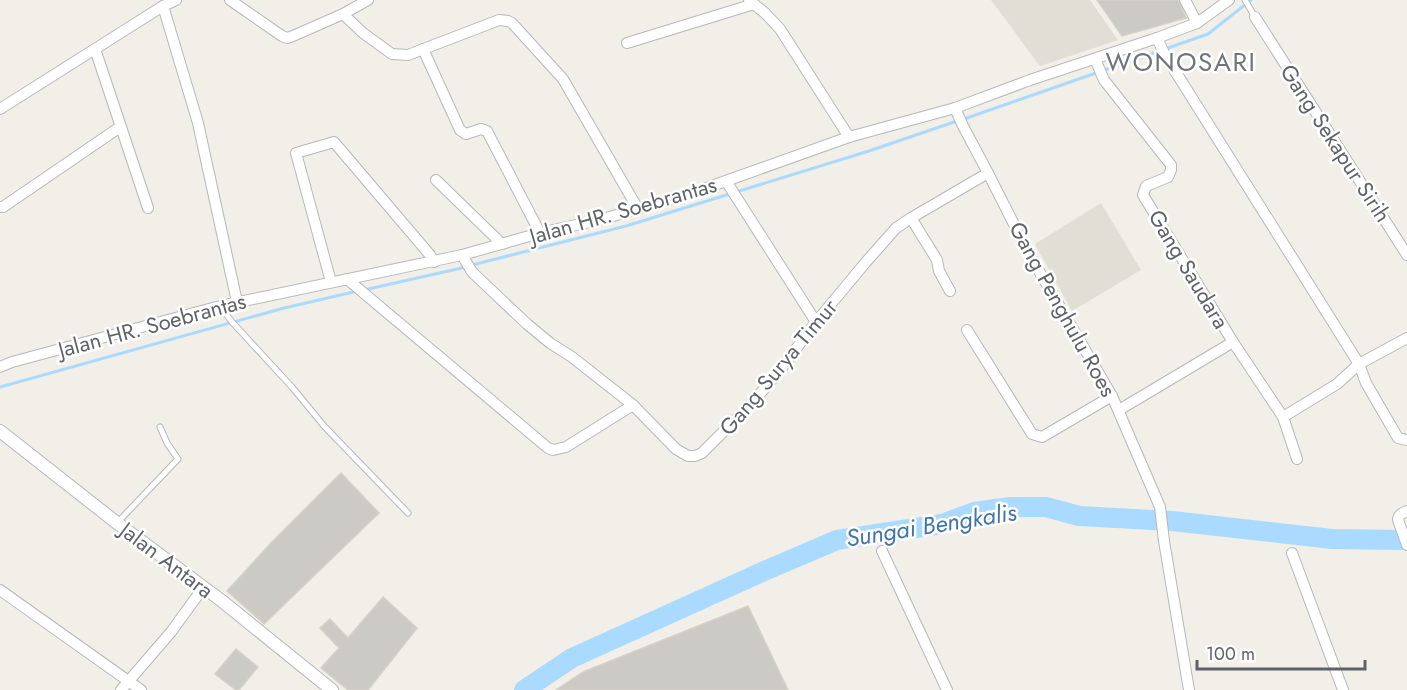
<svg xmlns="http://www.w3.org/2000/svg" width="1407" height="690" viewBox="0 0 1407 690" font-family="Jost,sans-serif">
<rect width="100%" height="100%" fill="#f1efe8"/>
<!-- education -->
<g fill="#e1ded6">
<path d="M991 0H1090L1118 40 1040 66Z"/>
<path d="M1101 203 1141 270 1072 311 1035 244Z"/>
</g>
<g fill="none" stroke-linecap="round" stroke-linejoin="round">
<!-- stream -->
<g stroke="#aadaff" stroke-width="3">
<path d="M964 119 1208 34 1251 0"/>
<path d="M472 265 626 226 869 151 957 121"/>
<path d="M364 290 466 267"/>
<path d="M0 387 284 308 358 291"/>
</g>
<!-- river -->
<path stroke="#aadaff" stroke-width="20" d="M524 690 572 658 762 572 837 540 942 524 974 512 1011 507H1046L1079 516 1172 521 1332 539 1404 540 1407 539"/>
</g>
<!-- building -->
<g fill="#cccac5" stroke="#d6d1c6" stroke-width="1.5">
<path d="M1097 0H1178L1186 18 1122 36Z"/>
<path d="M341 473 379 513 264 624 227 591 270 544Z"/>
<path d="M383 597 417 628 368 690H348L321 668 339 648 320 628 330 619 348 638Z"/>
<path d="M748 606 788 690H556L583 672Z"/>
<path d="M236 649 258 667 239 690H236L215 674Z"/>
</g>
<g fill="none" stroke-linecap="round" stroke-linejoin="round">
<!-- service casing -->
<g stroke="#b5b8bc" stroke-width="7">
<g id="service">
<path d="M1245 0 1255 17"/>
<path d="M220 306 232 322 292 387 324 426 408 513"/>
<path d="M117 523 178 459 167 443 160 427"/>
</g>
</g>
<!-- minor casing -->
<g stroke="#b5b8bc" stroke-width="12">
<g id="minor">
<path d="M230 0 282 36 287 38 293 36 343 14 368 0"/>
<path d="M749 0 765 13 780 29 849 137"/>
<path d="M1185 0 1197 23"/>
<path d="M163 6 198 123 237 302"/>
<path d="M343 14 363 33 392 54 408 55 499 20 508 21 512 23 563 79 638 209"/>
<path d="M1255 17 1407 255"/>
<path d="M1157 38 1165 55 1359 364 1366 383 1398 438 1407 440"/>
<path d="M627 43 754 4"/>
<path d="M95 49 148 208"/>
<path d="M423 49 460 130 466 134 481 129 487 131 540 233"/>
<path d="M1095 59 1104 80 1171 165V170L1168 177 1146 186 1143 195 1233 342 1283 417 1297 459"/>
<path d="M955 108 963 126 988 173 1029 254 1112 396 1160 507 1164 541 1189 690"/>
<path d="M0 109 163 6 176 0"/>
<path d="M436 180 502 244"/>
<path d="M726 181 816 322"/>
<path d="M0 207H3L120 127"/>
<path d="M911 218 937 260 939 271 950 291"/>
<path d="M462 255 472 272 527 324 550 343 572 357 633 405 676 449 688 456H695L702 453 752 403 781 369 816 322 866 262 896 228 911 218 988 173"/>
<path d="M347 279 548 448 553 450 566 447 633 405"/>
<path d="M331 282 296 153 334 142 430 255 434 262"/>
<path d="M967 330 1032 434 1042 437 1112 396"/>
<path d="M0 367 12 362 220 306 462 255 540 233 603 219 692 193 849 137 955 108 1030 80 1157 38 1197 23 1229 0"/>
<path d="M1119 410 1233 342"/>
<path d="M1283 417 1337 384 1359 364 1407 338"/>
<path d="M1407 511C1402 513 1398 515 1398 520L1407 545"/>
<path d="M882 551 947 690"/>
<path d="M1292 553 1343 690"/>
<path d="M0 590 141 690"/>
<path d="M121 690 171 632 203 588"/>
</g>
</g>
<!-- tertiary casing -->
<g stroke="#b5b8bc" stroke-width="14">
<path id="tertiary" d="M0 431 117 523 222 601 332 690"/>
</g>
<!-- service -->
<use href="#service" stroke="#fff" stroke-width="5"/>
<!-- minor -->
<use href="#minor" stroke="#fff" stroke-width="10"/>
<!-- tertiary -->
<use href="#tertiary" stroke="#fff" stroke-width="12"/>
</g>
<g text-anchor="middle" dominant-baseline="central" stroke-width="5" stroke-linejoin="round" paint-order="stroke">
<!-- street labels -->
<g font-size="22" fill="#5f6368" stroke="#fff">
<text transform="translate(1336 143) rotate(57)">Gang Sekapur Sirih</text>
<text transform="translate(623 210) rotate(-16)">Jalan HR. Soebrantas</text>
<text transform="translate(1189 269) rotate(59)">Gang Saudara</text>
<text transform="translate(1063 309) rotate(61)">Gang Penghulu Roes</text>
<text transform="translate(152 325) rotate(-15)">Jalan HR. Soebrantas</text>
<text transform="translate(778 367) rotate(-50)">Gang Surya Timur</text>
<text transform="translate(167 560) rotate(37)">Jalan Antara</text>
</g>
<!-- water labels -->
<g font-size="24" font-style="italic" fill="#4174aa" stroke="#fff">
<text transform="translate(931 525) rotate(-9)">Sungai Bengkalis</text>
</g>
<!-- quarter labels -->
<g font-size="26" letter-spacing="1.5" fill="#70757a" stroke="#fff">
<text x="1181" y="62">WONOSARI</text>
</g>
</g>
<!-- scale -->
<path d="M1197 660v9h168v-9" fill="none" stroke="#5f6368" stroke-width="3"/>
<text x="1206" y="660" font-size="18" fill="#5f6368" stroke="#ffffff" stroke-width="4.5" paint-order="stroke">100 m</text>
</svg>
